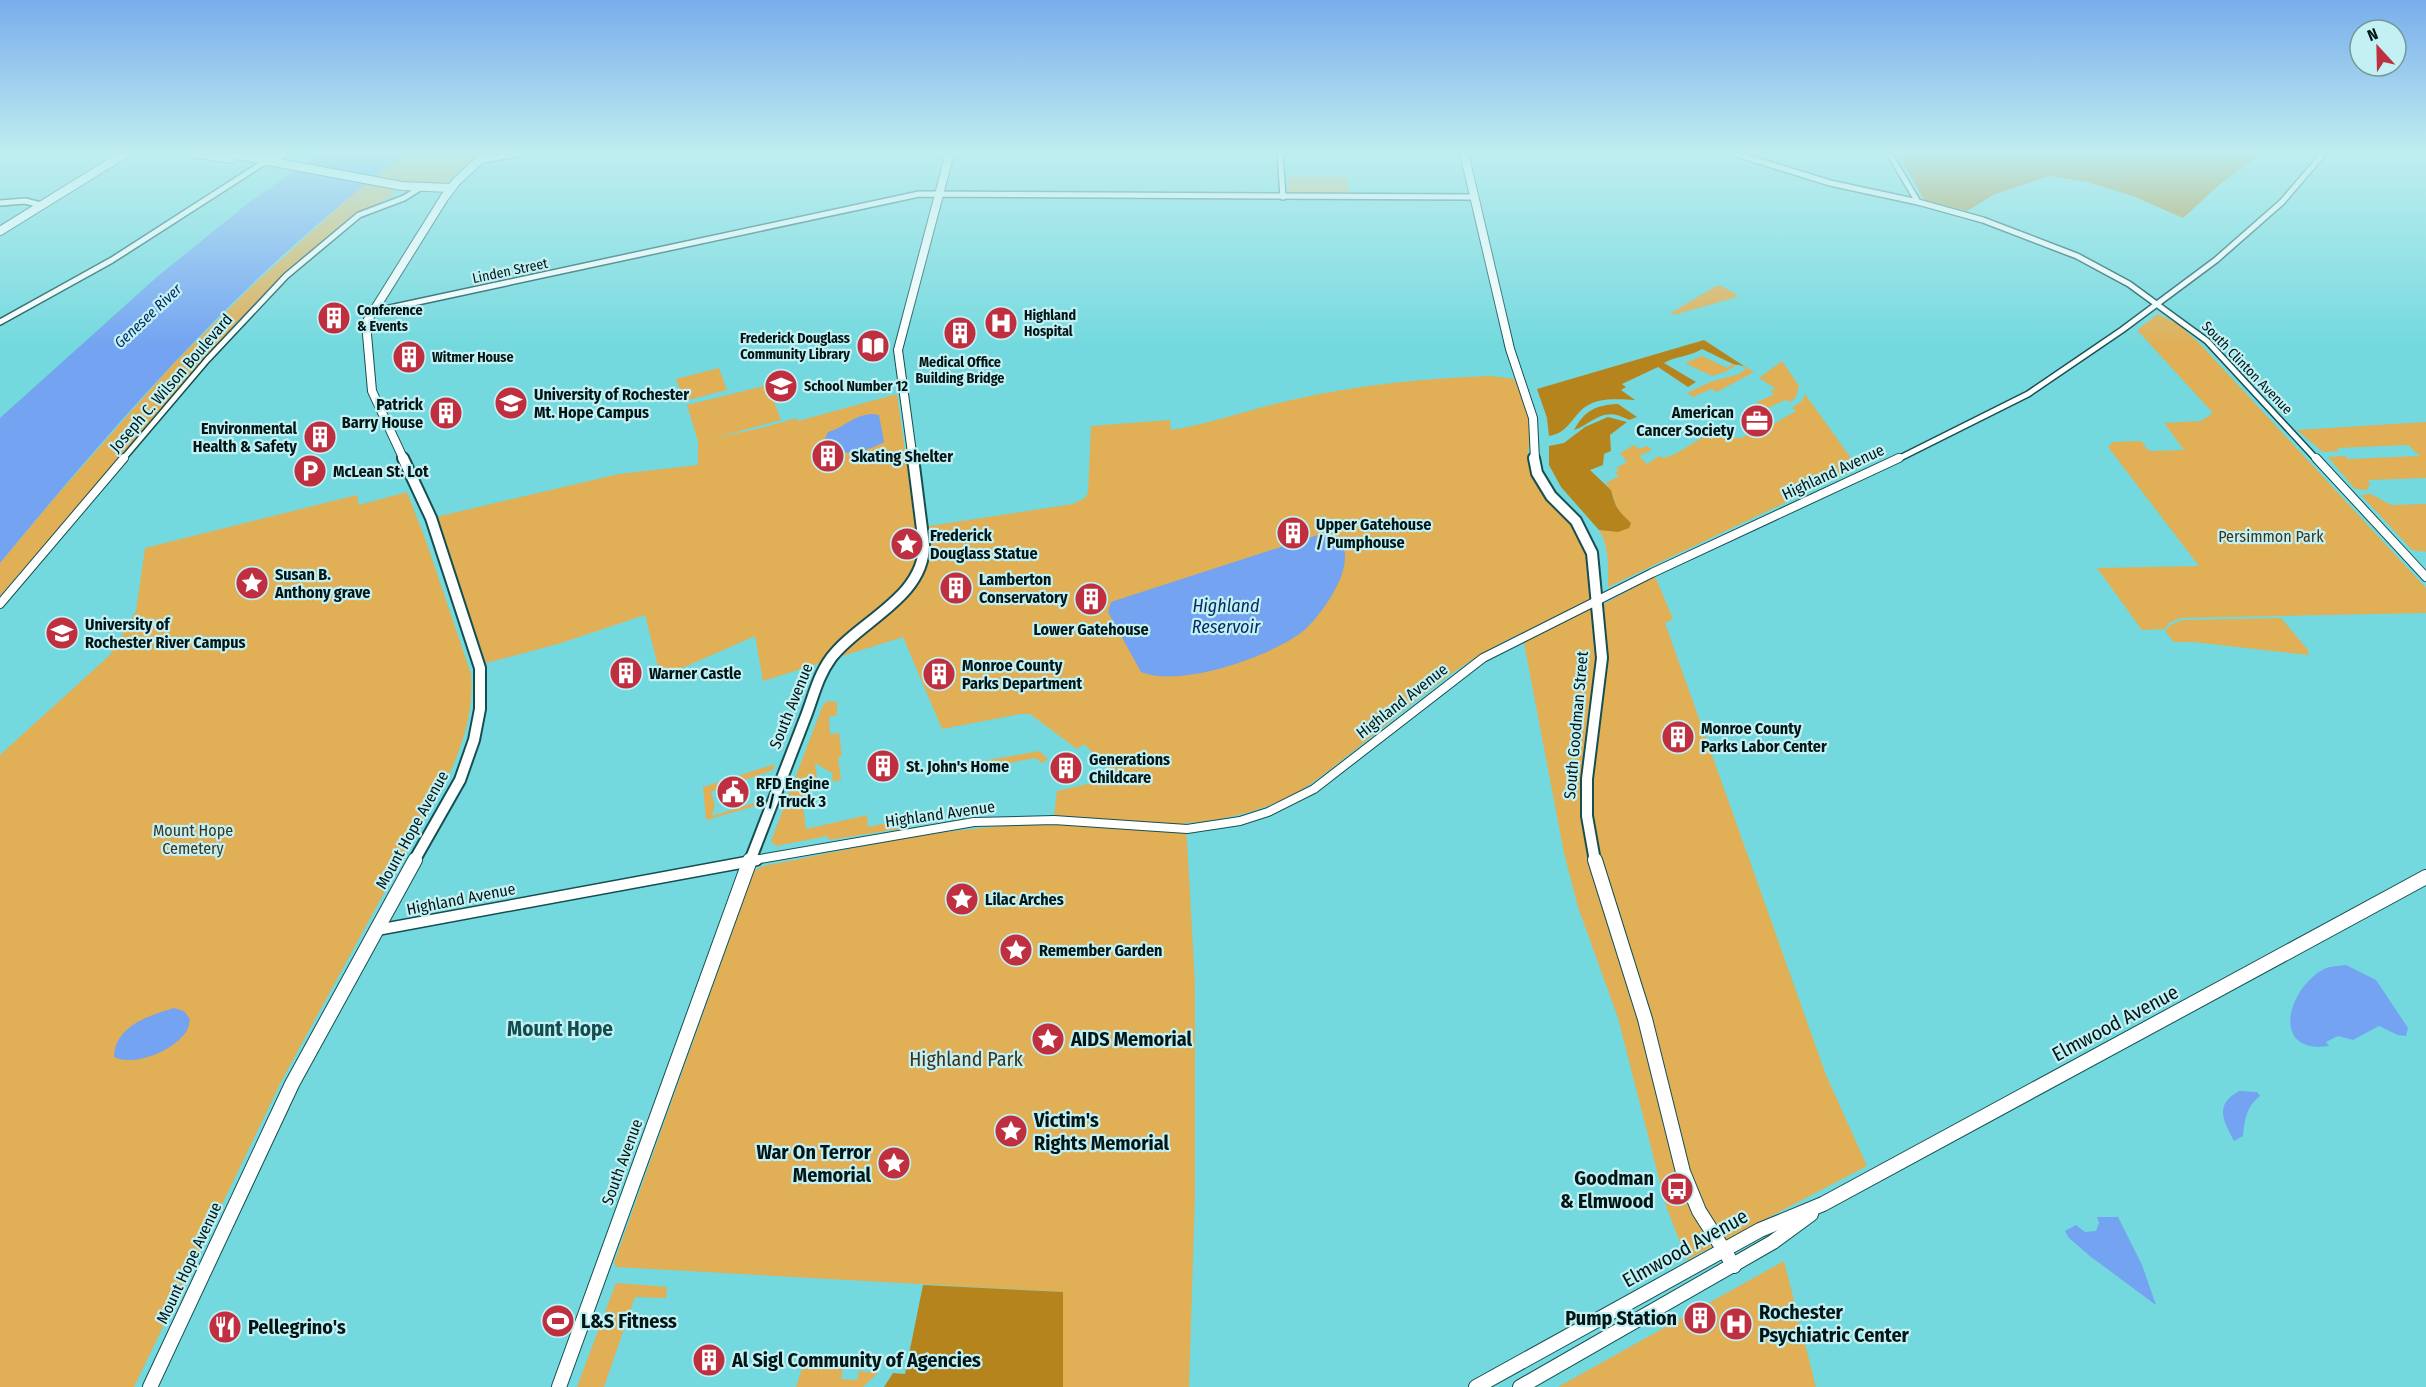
<svg xmlns="http://www.w3.org/2000/svg" width="2426" height="1387" viewBox="0 0 2426 1387" font-family="'Fira Sans Condensed',sans-serif">
<rect width="100%" height="100%" fill="#73d9de"/>
<!-- green -->
<g fill="#e0af56">
<path d="M407 153H483L443 184 410 182 375 176Z"/>
<path d="M1288 177H1347L1349 194H1289Z"/>
<path d="M364 184 393 189 394 194 398 193 355 215 341 225 289 270 240 319 0 596V563L57 495 174 363 254 284Z"/>
<path d="M1716 286H1722L1736 294 1737 297 1674 315 1671 313Z"/>
<path d="M2158 314 2178 324 2200 344 2426 588V613L2180 618 2169 623 2165 629 2142 630 2097 568 2199 566 2108 447 2113 442 2141 441 2149 451 2184 450 2164 423 2201 421 2213 413 2137 330Z"/>
<path d="M1702 356 1727 368 1733 364H1738L1725 372 1712 376 1685 363Z"/>
<path d="M1782 361 1799 386C1797 392 1797 399 1790 402L1785 400 1768 408 1772 412 1761 420 1758 418 1760 416 1746 408 1774 394 1771 391 1775 388 1759 378Z"/>
<path d="M1744 366 1754 372 1717 392 1711 389 1693 397 1687 393 1710 382 1739 374 1746 369 1742 367Z"/>
<path d="M719 368 727 390 684 401 676 379Z"/>
<path d="M1491 376 1514 379 1527 408 1531 424 1528 454 1532 472 1573 523 1588 554 1595 609 1655 576 1673 619 1665 623 1826 1075 1867 1166 1687 1260 1666 1206 1618 1018 1578 907 1564 853 1524 643 1517 635C1457 663 1407 708 1356 749 1335 765 1315 783 1292 795 1259 812 1224 820 1186 823L1195 983V1195L1189 1387H1063V1292L616 1267 614 1263 754 871 763 866C859 848 955 823 1053 825L1057 791 1118 777 1084 744 1077 749 1030 714H1020L942 729 903 637 763 681 755 636 664 676 658 666 645 615 558 644 486 663 436 517 619 474 698 465V441L687 405 768 385 781 420 714 438 761 428 797 418 798 421 897 394 916 528 1073 504 1085 498 1088 493 1091 426 1170 420 1171 430C1214 423 1254 408 1296 399 1360 385 1425 378 1491 376Z"/>
<path d="M1805 394 1858 468 1608 587C1608 568 1610 547 1599 530L1618 532 1626 518C1612 508 1616 495 1606 483L1619 476 1615 473 1619 470 1616 468 1627 462 1620 453 1634 445 1640 449 1647 446 1652 450 1639 456 1647 464 1659 456 1663 458 1675 454 1705 436 1741 438 1760 428 1767 433 1772 430 1768 427 1796 411 1792 408 1802 401Z"/>
<path d="M2426 422V478L2368 480 2370 484 2367 490 2355 489 2328 457 2345 456 2348 459 2420 456 2408 445 2337 448 2340 451 2323 452 2297 430Z"/>
<path d="M407 492 426 541 471 674C474 706 465 739 452 768L282 1080 134 1387H0V755L110 655 136 611 145 548 357 495 359 505Z"/>
<path d="M2371 494 2391 505 2426 504V552L2412 550 2361 495Z"/>
<path d="M2281 618 2308 650 2309 655 2194 642H2174L2165 631 2172 624 2182 620Z"/>
<path d="M827 701 837 702V715L829 717 830 734 839 733 842 756 838 757 841 780 833 782 832 773 815 763 818 785 811 786 812 803 803 805 806 829 867 815 868 827 903 819V814L911 815V819L898 829 829 840 828 836 776 846 771 841 823 705Z"/>
<path d="M1039 751 1048 759 1042 763 1035 758 959 773 956 766Z"/>
<path d="M775 764 773 770 711 792 715 805 712 816 760 801 762 798 759 805 706 820 703 787Z"/>
<path d="M1784 1261 1816 1387H1558Z"/>
<path d="M616 1283 667 1287 666 1298 635 1297 604 1387H577Z"/>
<path d="M803 1366 843 1369 841 1379 857 1380 859 1371 878 1373 863 1387H796Z"/>
</g>
<!-- forest -->
<g fill="#b6841c">
<path d="M1898 153H2262L2219 185 2183 218 2133 196 2087 182 2049 176 1995 194 1967 211 1924 200Z"/>
<path d="M1704 340 1744 366 1733 364 1702 349C1690 357 1675 356 1664 363L1696 382 1688 387 1658 367 1622 384 1626 387 1621 390 1635 400C1620 399 1598 397 1585 407 1571 418 1568 433 1549 436L1547 418 1537 389Z"/>
<path d="M1618 404 1637 417 1629 420C1602 405 1594 423 1574 430 1585 410 1596 405 1618 404Z"/>
<path d="M1608 417 1627 422 1610 435 1611 451 1604 454 1603 465 1590 470 1611 490C1616 509 1617 509 1631 523L1629 528 1618 532 1599 530 1561 487 1549 465V446L1564 443 1585 427Z"/>
<path d="M923 1285 1063 1292V1387H884L893 1373 905 1374Z"/>
</g>
<!-- water -->
<g fill="#73a3f1">
<path d="M321 153H407C251 267 122 415 0 563V418L158 276 251 201Z"/>
<path d="M872 414 879 415 884 442C865 452 845 458 826 446L824 441 828 432C844 428 853 415 872 414Z"/>
<path d="M1324 533C1373 544 1324 614 1302 632 1269 657 1180 688 1141 672L1108 612 1111 602Z"/>
<path d="M2346 965 2376 980 2408 1028 2406 1036 2398 1035 2379 1026 2353 1040 2338 1036 2326 1042 2329 1046C2269 1054 2288 988 2324 969 2330 966 2339 966 2346 965Z"/>
<path d="M174 1008 184 1011 190 1019C189 1023 189 1028 186 1032 173 1051 134 1067 114 1057 115 1026 148 1016 174 1008Z"/>
<path d="M2239 1091 2257 1092 2260 1096C2246 1107 2245 1119 2243 1136L2234 1141C2223 1120 2214 1105 2239 1091Z"/>
<path d="M2097 1217H2118L2142 1265 2156 1305 2091 1257 2069 1238 2065 1231 2076 1225 2085 1232 2096 1231 2099 1223Z"/>
</g>
<g fill="none" stroke-linecap="round" stroke-linejoin="round">
<!-- minor-far2 casing -->
<g stroke="#164f52" stroke-width="8">
<g id="minor-far2">
<path d="M1280 153 1283 197"/>
<path d="M1733 153 1830 183 1918 202 1983 220 2077 256 2129 284 2207 341 2317 460"/>
<path d="M1889 153 1918 202"/>
<path d="M478 161 523 153"/>
<path d="M0 203 25 201 41 205"/>
<path d="M371 312 919 194 1475 197"/>
<path d="M0 322 112 260 266 161"/>
<path d="M122 460 207 360 286 276 359 215 404 198 420 188"/>
<path d="M1896 460 2028 394 2122 330 2216 260 2282 202 2324 153"/>
</g>
</g>
<!-- minor-far1 casing -->
<g stroke="#164f52" stroke-width="10">
<g id="minor-far1">
<path d="M2316 458 2426 577"/>
<path d="M0 604 124 458"/>
<path d="M748 861 974 822 1054 820 1187 829 1240 821 1268 812 1314 789 1483 658 1652 573 1899 458"/>
</g>
</g>
<!-- minor casing -->
<g stroke="#164f52" stroke-width="13">
<path id="minor" d="M377 930 757 860"/>
</g>
<!-- major-far2 casing -->
<g stroke="#164f52" stroke-width="10">
<g id="major-far2">
<path d="M193 153 231 159"/>
<path d="M225 153 402 186 451 188"/>
<path d="M1464 153 1510 349 1533 418 1535 460"/>
<path d="M267 161 284 153"/>
<path d="M0 231 126 153"/>
<path d="M404 460 372 391 366 323 444 198 456 182 487 153"/>
<path d="M913 460 898 350 950 153"/>
</g>
</g>
<!-- major-far1 casing -->
<g stroke="#164f52" stroke-width="14">
<g id="major-far1">
<path d="M403 458 431 518 480 668V709L474 740 460 780 414 861"/>
<path d="M1534 458 1537 473 1551 496 1576 521 1592 553 1602 658 1587 779V816L1595 861"/>
<path d="M750 861C768 814 786 767 804 721 813 699 817 677 831 658 859 621 924 598 924 545L913 458"/>
</g>
</g>
<!-- major casing -->
<g stroke="#164f52" stroke-width="16">
<g id="major">
<path d="M1595 860 1645 1019 1683 1172 1699 1211 1734 1266"/>
<path d="M150 1387 292 1084 415 860"/>
<path d="M559 1387 750 860"/>
<path d="M1476 1387 1760 1230 1823 1204 2426 877"/>
<path d="M1520 1387 1773 1242 1811 1214"/>
</g>
</g>
<!-- minor-far2 -->
<use href="#minor-far2" stroke="#fff" stroke-width="5"/>
<!-- minor-far1 -->
<use href="#minor-far1" stroke="#fff" stroke-width="8"/>
<!-- minor -->
<use href="#minor" stroke="#fff" stroke-width="10"/>
<!-- major-far2 -->
<use href="#major-far2" stroke="#fff" stroke-width="8"/>
<!-- major-far1 -->
<use href="#major-far1" stroke="#fff" stroke-width="10"/>
<!-- major -->
<use href="#major" stroke="#fff" stroke-width="14"/>
</g>
<!-- sky -->
<linearGradient id="sky" x2="0" y2="1"><stop stop-color="#79adec"/><stop offset="0.44" stop-color="#c0eef0"/><stop offset="1" stop-color="#c0eef0" stop-opacity="0"/></linearGradient>
<rect width="2426" height="347" fill="url(#sky)"/>
<!-- icons -->
<defs>
<g id="building-disc" transform="scale(1.725)"><circle r="9.5" fill="#bf2f3f" stroke="#c2f0f3"/><path d="M-4-6H4V6H1V3H-1V6H-4ZM-2.5-4.3h1.7v1.8h-1.7ZM.8-4.3h1.7v1.8H.8ZM-2.5-1h1.7V.8h-1.7ZM.8-1h1.7V.8H.8Z" fill="#fff"/></g>
<g id="hospital-disc" transform="scale(1.725)"><circle r="9.5" fill="#bf2f3f" stroke="#c2f0f3"/><path d="M-5-5h3v3.5h4V-5h3V5h-3V1.5h-4V5h-3Z" fill="#fff"/></g>
<g id="library-disc" transform="scale(1.725)"><circle r="9.5" fill="#bf2f3f" stroke="#c2f0f3"/><path d="M-6-4Q-3-5.5-.7-3.5V5Q-3 3-6 4ZM6-4Q3-5.5 .7-3.5V5Q3 3 6 4Z" fill="#fff"/></g>
<g id="school-disc" transform="scale(1.725)"><circle r="9.5" fill="#bf2f3f" stroke="#c2f0f3"/><path d="M0-5L7-2L0 1L-7-2ZM-4 1L0 2.5L4 1V4Q0 6-4 4Z" fill="#fff"/></g>
<g id="university-disc" transform="scale(1.725)"><circle r="9.5" fill="#bf2f3f" stroke="#c2f0f3"/><path d="M0-5L7-2L0 1L-7-2ZM-4 1L0 2.5L4 1V4Q0 6-4 4Z" fill="#fff"/></g>
<g id="office-disc" transform="scale(1.725)"><circle r="9.5" fill="#bf2f3f" stroke="#c2f0f3"/><path d="M-6-3h4V-5.5h4V-3h4V5H-6ZM-1-4.5V-3h2v-1.5ZM-6 0V1H6V0Z" fill="#fff"/></g>
<g id="parking-disc" transform="scale(1.725)"><circle r="9.5" fill="#bf2f3f" stroke="#c2f0f3"/><path d="M-3.5-5.5H1a3.5 3.5 0 0 1 0 7H-1V5.5H-3.5ZM-1-3.4V-.6H.8a1.4 1.4 0 0 0 0-2.8Z" fill="#fff"/></g>
<g id="sight-disc" transform="scale(1.725)"><circle r="9.5" fill="#bf2f3f" stroke="#c2f0f3"/><path d="M0-6L1.8-2.2L6-1.7L2.9 1.2L3.7 5.4L0 3.3L-3.7 5.4L-2.9 1.2L-6-1.7L-1.8-2.2Z" fill="#fff"/></g>
<g id="civic-disc" transform="scale(1.725)"><circle r="9.5" fill="#bf2f3f" stroke="#c2f0f3"/><path d="M-.6-6.5H3V-4.5H.6V-3L4-1V1h2V6H-6V1h2V-1L-.6-3ZM-1.2 2.5V6h2.4V2.5Z" fill="#fff"/></g>
<g id="bus-disc" transform="scale(1.725)"><circle r="9.5" fill="#bf2f3f" stroke="#c2f0f3"/><path d="M-5-6H5V4H4V6H2V4H-2V6H-4V4H-5ZM-3.5-4V0h7V-4ZM-3.5 1.2v1.5H-2V1.2ZM2 1.2v1.5H3.5V1.2Z" fill="#fff"/></g>
<g id="stadium-disc" transform="scale(1.725)"><circle r="9.5" fill="#bf2f3f" stroke="#c2f0f3"/><path d="M0-5a6.5 5 0 1 0 0 10a6.5 5 0 1 0 0-10ZM-3.5-1.8h7v3.6h-7Z" fill="#fff"/></g>
<g id="restaurant-disc" transform="scale(1.725)"><circle r="9.5" fill="#bf2f3f" stroke="#c2f0f3"/><path d="M-5-6h1v4h1v-4h1v4h1v-4h1v5L-1.5 .5V6h-2V.5L-5-1ZM5-6V6H3V1.5H1.5Q1.5-4 5-6Z" fill="#fff"/></g>
</defs>
<g fill-rule="evenodd">
<use href="#building-disc" x="334" y="318"/>
<use href="#hospital-disc" x="1001" y="323"/>
<use href="#building-disc" x="960" y="333"/>
<use href="#library-disc" x="873" y="346"/>
<use href="#building-disc" x="409" y="357"/>
<use href="#school-disc" x="781" y="386"/>
<use href="#university-disc" x="511" y="403"/>
<use href="#building-disc" x="446" y="413"/>
<use href="#office-disc" x="1757" y="421"/>
<use href="#building-disc" x="320" y="437"/>
<use href="#building-disc" x="828" y="456"/>
<use href="#parking-disc" x="310" y="471"/>
<use href="#building-disc" x="1293" y="533"/>
<use href="#sight-disc" x="907" y="544"/>
<use href="#sight-disc" x="252" y="583"/>
<use href="#building-disc" x="956" y="588"/>
<use href="#building-disc" x="1091" y="599"/>
<use href="#university-disc" x="62" y="633"/>
<use href="#building-disc" x="626" y="673"/>
<use href="#building-disc" x="939" y="674"/>
<use href="#building-disc" x="1678" y="737"/>
<use href="#building-disc" x="883" y="766"/>
<use href="#building-disc" x="1066" y="768"/>
<use href="#civic-disc" x="733" y="792"/>
<use href="#sight-disc" x="962" y="899"/>
<use href="#sight-disc" x="1016" y="950"/>
<use href="#sight-disc" x="1048" y="1039"/>
<use href="#sight-disc" x="1011" y="1131"/>
<use href="#sight-disc" x="894" y="1163"/>
<use href="#bus-disc" x="1677" y="1189"/>
<use href="#building-disc" x="1700" y="1318"/>
<use href="#stadium-disc" x="558" y="1321"/>
<use href="#hospital-disc" x="1736" y="1324"/>
<use href="#restaurant-disc" x="225" y="1327"/>
<use href="#building-disc" x="709" y="1360"/>
</g>
<g text-anchor="middle" dominant-baseline="central" stroke-width="4.5" stroke-linejoin="round" paint-order="stroke">
<!-- far-street labels -->
<g font-size="14" fill="#021618" stroke="#c2f0f3">
<text transform="translate(510 271) rotate(-12)">Linden Street</text>
<text transform="translate(2247 368) rotate(46)">South Clinton Avenue</text>
</g>
<!-- far-poi labels -->
<g font-size="14" font-weight="bold" fill="#021618" stroke="#c2f0f3" text-anchor="start">
<text x="357" y="310">Conference<tspan x="357" dy="16">&amp; Events</tspan></text>
<text x="1024" y="315">Highland<tspan x="1024" dy="16">Hospital</tspan></text>
<text x="850" y="338" text-anchor="end">Frederick Douglass<tspan x="850" dy="16">Community Library</tspan></text>
<text x="432" y="357">Witmer House</text>
<text x="960" y="362" text-anchor="middle">Medical Office<tspan x="960" dy="16">Building Bridge</tspan></text>
<text x="804" y="386">School Number 12</text>
</g>
<!-- far-water labels -->
<g font-size="15" font-style="italic" fill="#052a66" stroke="#c2f0f3">
<text transform="translate(148 316) rotate(-43)">Genesee River</text>
</g>
<!-- street labels -->
<g font-size="16" fill="#021618" stroke="#c2f0f3">
<text transform="translate(171 383) rotate(-49)">Joseph C. Wilson Boulevard</text>
<text transform="translate(1833 472) rotate(-25)">Highland Avenue</text>
<text transform="translate(1402 701) rotate(-38)">Highland Avenue</text>
<text transform="translate(791 706) rotate(-68)">South Avenue</text>
<text transform="translate(1576 725) rotate(-85)">South Goodman Street</text>
<text transform="translate(940 814) rotate(-8)">Highland Avenue</text>
<text transform="translate(412 830) rotate(-61)">Mount Hope Avenue</text>
<text transform="translate(461 899) rotate(-11)">Highland Avenue</text>
<text transform="translate(622 1162) rotate(-70)">South Avenue</text>
<text transform="translate(189 1263) rotate(-65)">Mount Hope Avenue</text>
</g>
<!-- poi labels -->
<g font-size="16" font-weight="bold" fill="#021618" stroke="#c2f0f3" text-anchor="start">
<text x="534" y="394">University of Rochester<tspan x="534" dy="18">Mt. Hope Campus</tspan></text>
<text x="423" y="404" text-anchor="end">Patrick<tspan x="423" dy="18">Barry House</tspan></text>
<text x="1734" y="412" text-anchor="end">American<tspan x="1734" dy="18">Cancer Society</tspan></text>
<text x="297" y="428" text-anchor="end">Environmental<tspan x="297" dy="18">Health &amp; Safety</tspan></text>
<text x="851" y="456">Skating Shelter</text>
<text x="333" y="471">McLean St. Lot</text>
<text x="1316" y="524">Upper Gatehouse<tspan x="1316" dy="18">/ Pumphouse</tspan></text>
<text x="930" y="535">Frederick<tspan x="930" dy="18">Douglass Statue</tspan></text>
<text x="275" y="574">Susan B.<tspan x="275" dy="18">Anthony grave</tspan></text>
<text x="979" y="579">Lamberton<tspan x="979" dy="18">Conservatory</tspan></text>
<text x="85" y="624">University of<tspan x="85" dy="18">Rochester River Campus</tspan></text>
<text x="1091" y="629" text-anchor="middle">Lower Gatehouse</text>
<text x="962" y="665">Monroe County<tspan x="962" dy="18">Parks Department</tspan></text>
<text x="649" y="673">Warner Castle</text>
<text x="1701" y="728">Monroe County<tspan x="1701" dy="18">Parks Labor Center</tspan></text>
<text x="1089" y="759">Generations<tspan x="1089" dy="18">Childcare</tspan></text>
<text x="906" y="766">St. John's Home</text>
<text x="756" y="783">RFD Engine<tspan x="756" dy="18">8 / Truck 3</tspan></text>
<text x="985" y="899">Lilac Arches</text>
<text x="1039" y="950">Remember Garden</text>
</g>
<!-- park labels -->
<g font-size="16" fill="#3f331e" stroke="#c2f0f3">
<text x="2271" y="536">Persimmon Park</text>
<text x="193" y="830">Mount Hope<tspan x="193" dy="18">Cemetery</tspan></text>
</g>
<!-- water labels -->
<g font-size="18" font-style="italic" fill="#052a66" stroke="#c2f0f3">
<text x="1226" y="606">Highland<tspan x="1226" dy="21">Reservoir</tspan></text>
</g>
<!-- near-street labels -->
<g font-size="20" fill="#021618" stroke="#c2f0f3">
<text transform="translate(2115 1023) rotate(-28)">Elmwood Avenue</text>
<text transform="translate(1685 1248) rotate(-29)">Elmwood Avenue</text>
</g>
<!-- near-poi labels -->
<g font-size="20" font-weight="bold" fill="#021618" stroke="#c2f0f3" text-anchor="start">
<text x="1071" y="1039">AIDS Memorial</text>
<text x="1034" y="1120">Victim's<tspan x="1034" dy="23">Rights Memorial</tspan></text>
<text x="871" y="1152" text-anchor="end">War On Terror<tspan x="871" dy="23">Memorial</tspan></text>
<text x="1654" y="1178" text-anchor="end">Goodman<tspan x="1654" dy="23">&amp; Elmwood</tspan></text>
<text x="1759" y="1312">Rochester<tspan x="1759" dy="23">Psychiatric Center</tspan></text>
<text x="1677" y="1318" text-anchor="end">Pump Station</text>
<text x="581" y="1321">L&amp;S Fitness</text>
<text x="248" y="1327">Pellegrino's</text>
<text x="732" y="1360">Al Sigl Community of Agencies</text>
</g>
<!-- near-park labels -->
<g font-size="20" fill="#3f331e" stroke="#c2f0f3">
<text x="966" y="1059">Highland Park</text>
</g>
<!-- near-neighbourhood labels -->
<g font-size="21" font-weight="bold" fill="#134c4f" stroke="#c2f0f3">
<text x="560" y="1029">Mount Hope</text>
</g>
</g>
<!-- north arrow -->
<g transform="translate(2378 48) rotate(338)"><circle r="28" fill="#c2f0f3" stroke="#75999b" stroke-width="1.5"/>
<path d="M0-4.5L10 22L0 15L-10 22Z" fill="#bf2f3f"/>
<text y="-9" font-size="16" font-weight="bold" text-anchor="middle" fill="#021618">N</text>
</g>
</svg>
